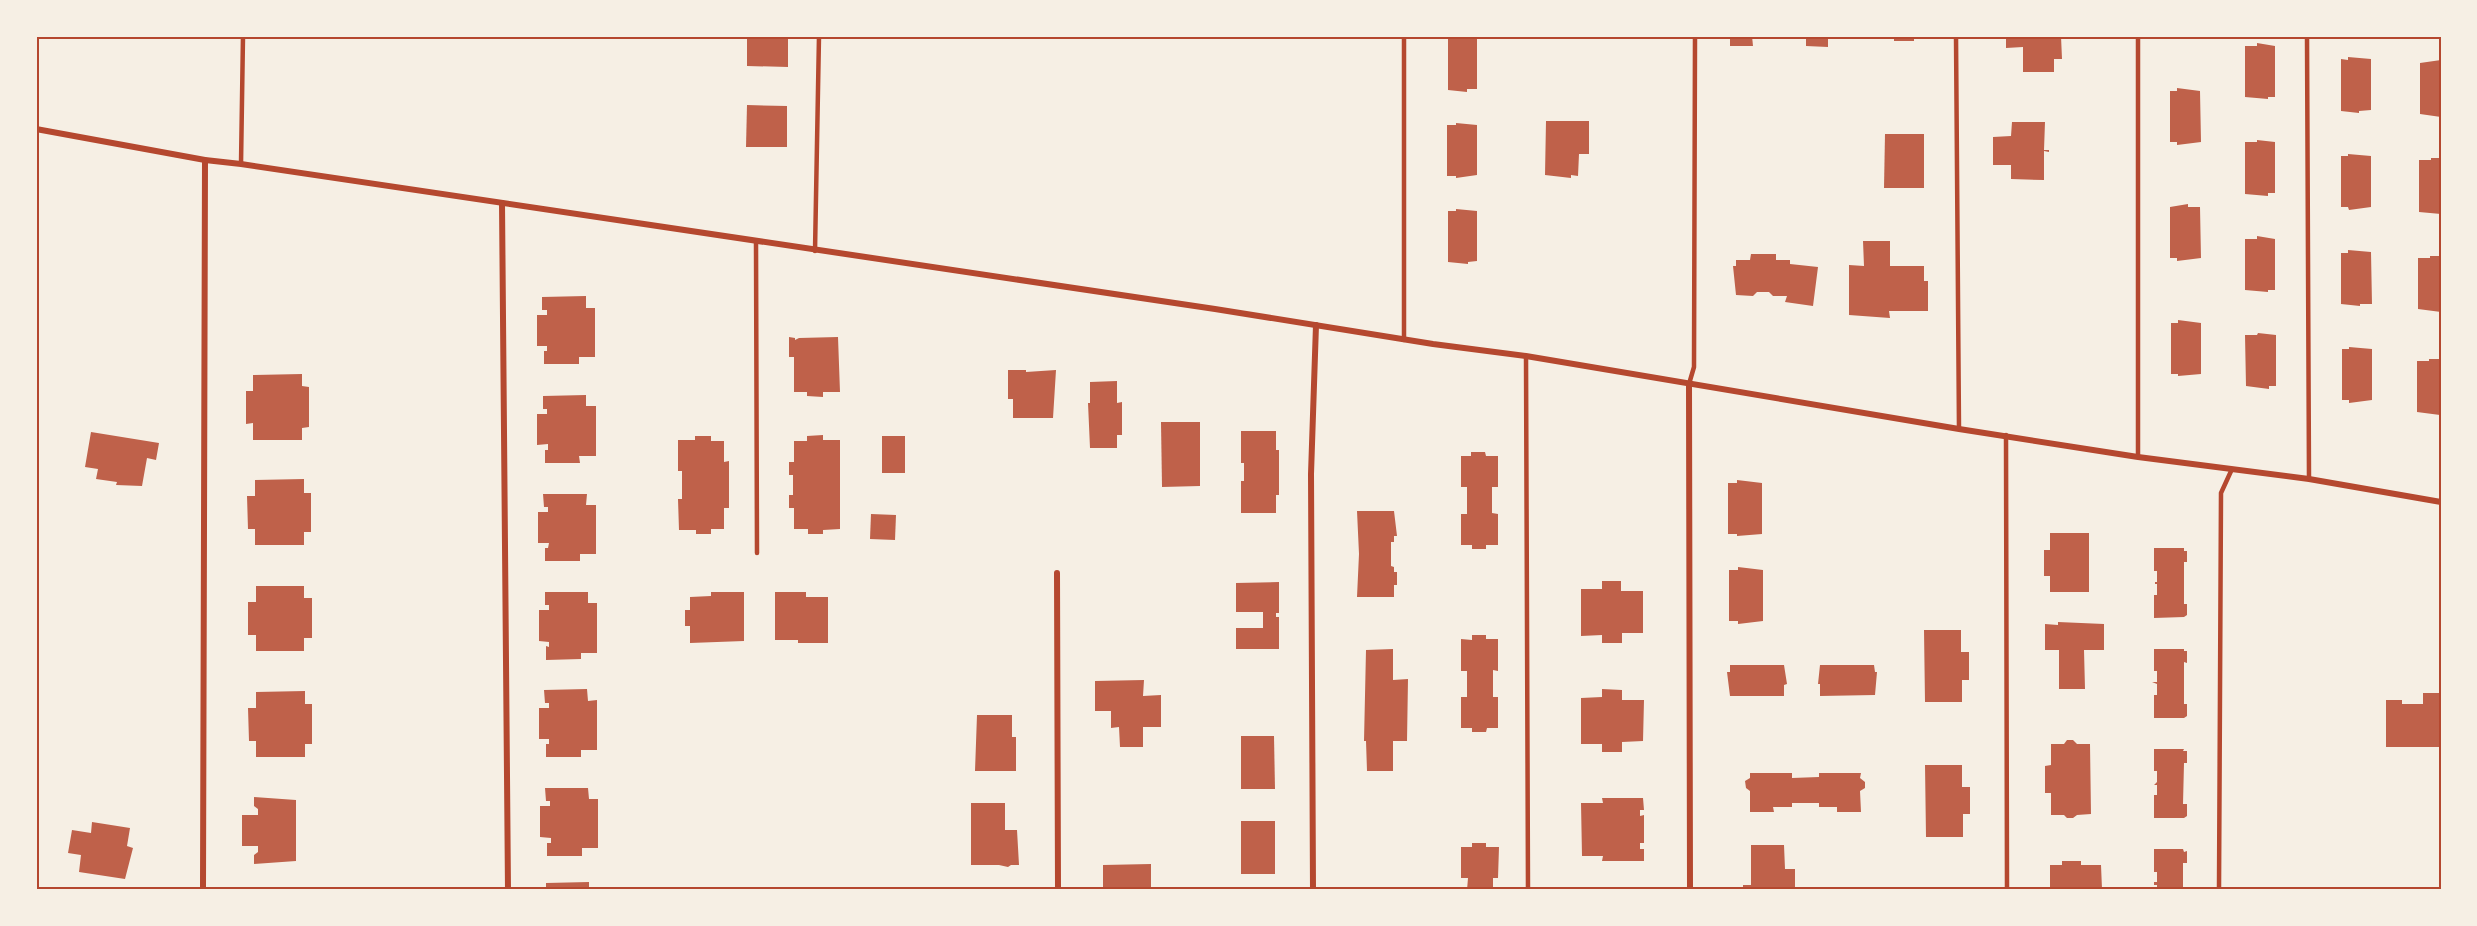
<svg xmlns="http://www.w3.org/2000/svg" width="2477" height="926" viewBox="0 0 2477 926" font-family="'Space Grotesk',sans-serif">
<rect width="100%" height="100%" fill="#f6efe4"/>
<!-- building -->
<g fill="#bf614a">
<path d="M747 36H788V67L747 66Z"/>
<path d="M1456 36 1477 39V89H1467V92L1448 90V39H1456Z"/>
<path d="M1730 36H1752L1753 46H1730Z"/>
<path d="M1806 36H1828V47L1806 46Z"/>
<rect x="1894" y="36" width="20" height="5"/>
<path d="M2006 36H2061L2062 59H2054V72H2023V47L2006 48Z"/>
<path d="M2257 43 2275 46V97H2268V99L2245 97V46H2257Z"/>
<path d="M2348 57 2371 59V110L2359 111V113L2341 111V59L2348 60Z"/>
<path d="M2441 60V117L2420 114V63Z"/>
<path d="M2177 88 2200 91 2201 142 2177 145V142H2170V91H2177Z"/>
<path d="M747 105 787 106V147H746Z"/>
<path d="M1546 121H1589V154H1579L1578 176 1571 175V178L1545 175Z"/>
<path d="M2012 122H2045L2044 150H2049V152L2044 151V180L2011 179V165H1993V137L2011 136Z"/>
<path d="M1456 123 1477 125V175L1456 178V176H1447V125H1456Z"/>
<path d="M1885 134H1924V188H1884Z"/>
<path d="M2257 140 2275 142V193H2268V196L2245 194V142H2257Z"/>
<path d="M2348 154 2371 156V207L2349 210 2348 207H2341V156H2348Z"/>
<path d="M2431 158H2441V214L2419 212V160H2431Z"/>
<path d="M2188 204V207H2200L2201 258 2177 261V258H2170V207Z"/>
<path d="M1456 209 1477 211V261L1468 262V264L1448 262V211H1456Z"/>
<path d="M2257 236 2275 239V290H2268V292L2245 290V239H2257Z"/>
<path d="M1863 241H1890V266H1924V281H1928V311H1889L1890 318 1849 315V265L1864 266Z"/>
<path d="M2348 250 2371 252 2372 304H2360V306L2341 304V253H2348Z"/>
<path d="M1751 254H1776V260H1790V264L1818 267 1813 306 1785 302 1787 296H1773L1769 292H1757L1753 296 1736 295 1733 266H1736V260H1750Z"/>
<path d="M2430 256H2441V312L2418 309V258H2430Z"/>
<path d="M586 296V308H595V357H579V364H544V351H547V346H537V315H547V310H542V297Z"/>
<path d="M2178 320 2201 323V374L2178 376V374H2171V323H2178Z"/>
<path d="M2258 333 2276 335V386H2269V389L2246 386 2245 335H2257Z"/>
<path d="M789 337 795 338V340L799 338 838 337 840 392H823V397L807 396V392H794V357H789Z"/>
<path d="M2349 347 2372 349V400L2349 403V400H2342V349H2349Z"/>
<path d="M2429 359H2440L2441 362 2440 415 2417 412V361H2429Z"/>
<path d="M1008 370H1026V372L1056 370 1053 418H1013V399H1008Z"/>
<path d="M302 374V386L309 387V427L302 428V440H253V423L246 424V391H253V375Z"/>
<path d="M1117 381V403L1122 402V435H1117V448H1090L1088 403H1090V382Z"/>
<path d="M586 395V406H596V456H579L580 463H545V450H548V444L537 445V414H547V409H543V396Z"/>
<path d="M1161 422H1200V486L1162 487Z"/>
<path d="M1241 431H1276V450H1279V495H1276V513H1241V481H1244V463H1241Z"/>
<path d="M91 432 159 443 156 460 147 458 142 486 116 485 117 482 96 479 98 469 85 467Z"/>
<path d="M823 435V440H840V529L823 530V534H808V529H794V508H789V495H793V475H789V462H794V441H807V436Z"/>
<path d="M695 436H711V441H724V462L729 461V508H724V529H711V534H696V530H679L678 499H682V471H678V440H695Z"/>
<rect x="882" y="436" width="23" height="37"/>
<path d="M1471 452H1485L1486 456H1498V487H1492V513L1498 514V545H1486V549H1472V545H1461V514H1467V487H1461V456H1471Z"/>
<path d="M304 479V493H311V532H304V545H255V529H248L247 496H255V480Z"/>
<path d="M1737 480 1762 483V534L1737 536V534H1728V483H1737Z"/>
<path d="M543 494H587L586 505H596V554H580V561H545V548H548L549 543H538V512H548V507H544Z"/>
<path d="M1357 511H1394L1397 536H1394V542H1391V566L1394 567V572H1397V585H1394V597H1357L1359 554Z"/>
<path d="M871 514 896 515 895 540 870 539Z"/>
<path d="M2050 533H2089V592H2050V576H2044V550H2050Z"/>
<path d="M2154 548H2184V551H2187V562H2184V604H2187V615L2184 617 2154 618V595H2157V584H2155V582H2157V571H2154Z"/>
<path d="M1738 567 1763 570V621L1738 624V621H1729V570H1738Z"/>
<path d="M1602 581H1621V591H1643V633H1622V643H1602V635L1581 636V589H1602Z"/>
<path d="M1279 582V613H1276V617H1279V649H1236V628H1263V612H1236V583Z"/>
<path d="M256 586H304V598H312V638H304V651H256V635H248V602H256Z"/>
<path d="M545 592H588V603H597V653H581V659L546 660V646L549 647V642L539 641V610H549V605H545Z"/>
<path d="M711 592H744V641L690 643V626H685V610H690V597L711 596Z"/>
<path d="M775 592H806V597H828V643H798V640H775Z"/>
<path d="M2058 622 2104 624V650H2084L2085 689H2059V650H2045V624L2058 625Z"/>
<path d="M1924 630H1961V652H1969V680H1962V702H1925Z"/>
<path d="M1472 635H1486V639H1498V671L1493 670V697H1498V728H1487L1486 732H1472V728H1461V697H1467V671H1461V639L1472 640Z"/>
<path d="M1393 649V680L1408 679 1407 741H1393V771H1367L1366 741H1364L1366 650Z"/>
<path d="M2154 649H2184V651H2187V663L2184 662V704H2187V716L2184 718H2154V695H2157V684L2152 682H2157V671H2154Z"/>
<path d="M1730 665H1784L1787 684 1784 685V696H1730L1727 672H1730Z"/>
<path d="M1820 665H1874L1875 672H1877L1875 695 1820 696V684H1818Z"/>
<path d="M1144 680 1143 696 1161 695V727H1143V747H1120L1119 727 1111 728V711H1095V681Z"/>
<path d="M587 689 588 701 597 700V750H581V757H546V744H549V739H539V708H549V703H545L544 690Z"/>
<path d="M1602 689 1622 690V700H1644L1643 741 1622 742V752H1602V744H1581V698L1602 697Z"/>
<path d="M305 691V704H312V744H305V757H256V741H249L248 708H256V692Z"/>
<path d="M2423 693H2441V747H2386V700H2402V704H2423Z"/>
<path d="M977 715H1012V737H1016V771H975Z"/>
<path d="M1241 736H1274L1275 789H1241Z"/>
<path d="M2067 740H2073L2077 744H2090L2091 814 2077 815 2073 818H2067L2064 815H2051V793H2045V766L2051 765V744H2064Z"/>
<path d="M2154 749H2184L2183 751H2187V763H2184L2183 804H2187V816L2184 818H2154V795H2157V785H2154L2157 782V771H2154Z"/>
<path d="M1925 765H1962V787H1970V814H1963V837H1926Z"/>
<path d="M1750 773H1792V778L1819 777V773H1861L1860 778 1865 782V788L1860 791 1861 812H1837V807H1819V803H1792V807H1773L1774 812H1750V791L1746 788 1745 781 1750 778Z"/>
<path d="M545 788H588L589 799H598V848H582V856H547V843H551V838L540 837V806H550V801H546Z"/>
<path d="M254 797 296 800V861L254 864V855L258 852V846H242V815H258V809L254 806Z"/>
<path d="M1602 798H1643L1644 810H1640V816L1644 815V843H1640V849H1644V861H1602L1603 856H1582L1581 803H1603Z"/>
<path d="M971 803H1005V830H1017L1019 865H1011L1008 867 999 865H971Z"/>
<rect x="1241" y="821" width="34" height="53"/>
<path d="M92 822 130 828 127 846 133 848 125 879 79 872 81 855 68 853 72 830 91 833Z"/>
<path d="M1472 843H1486V847H1499L1498 878H1493V890H1467L1468 878H1461V847H1472Z"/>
<path d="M1751 845H1784L1785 869H1795V890H1743V885H1751Z"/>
<path d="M2154 849H2183L2184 852 2187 851V863H2183V890H2157V885H2154V882H2157V872H2154Z"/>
<path d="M2062 861H2081V865H2101L2102 889 2045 890V887H2050V865H2062Z"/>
<path d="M1151 864V890H1103V865Z"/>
<path d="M589 882V890H546V883Z"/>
</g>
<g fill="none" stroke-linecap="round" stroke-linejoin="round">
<!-- service -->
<g stroke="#b5482f" stroke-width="4.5">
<path d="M1956 36 1959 429"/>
<path d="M2138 36V457"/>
<path d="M2307 36 2309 479"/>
<path d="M241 164 243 36"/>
<path d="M756 242 757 553"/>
<path d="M815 251 819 36"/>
<path d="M1404 340V36"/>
<path d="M1526 356 1528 890"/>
<path d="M1689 384 1694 367 1695 36"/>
<path d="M2006 435 2007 890"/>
<path d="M2219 890 2221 493 2232 469"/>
</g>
<!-- minor -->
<g stroke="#b5482f" stroke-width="6">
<path d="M36 129 205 160 241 164 1215 309 1433 344 1526 356 1959 429 2138 457 2309 479 2441 502"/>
<path d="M502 203 508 890"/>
<path d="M1689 384 1690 890"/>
<path d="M1057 573 1058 890"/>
<path d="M203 890 205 160"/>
<path d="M1313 890 1311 474 1316 325"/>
</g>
</g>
<!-- border -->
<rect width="2477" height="926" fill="none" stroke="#f6efe4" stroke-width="75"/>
<rect x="38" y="38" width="2402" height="850" fill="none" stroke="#b5482f" stroke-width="2"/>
</svg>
